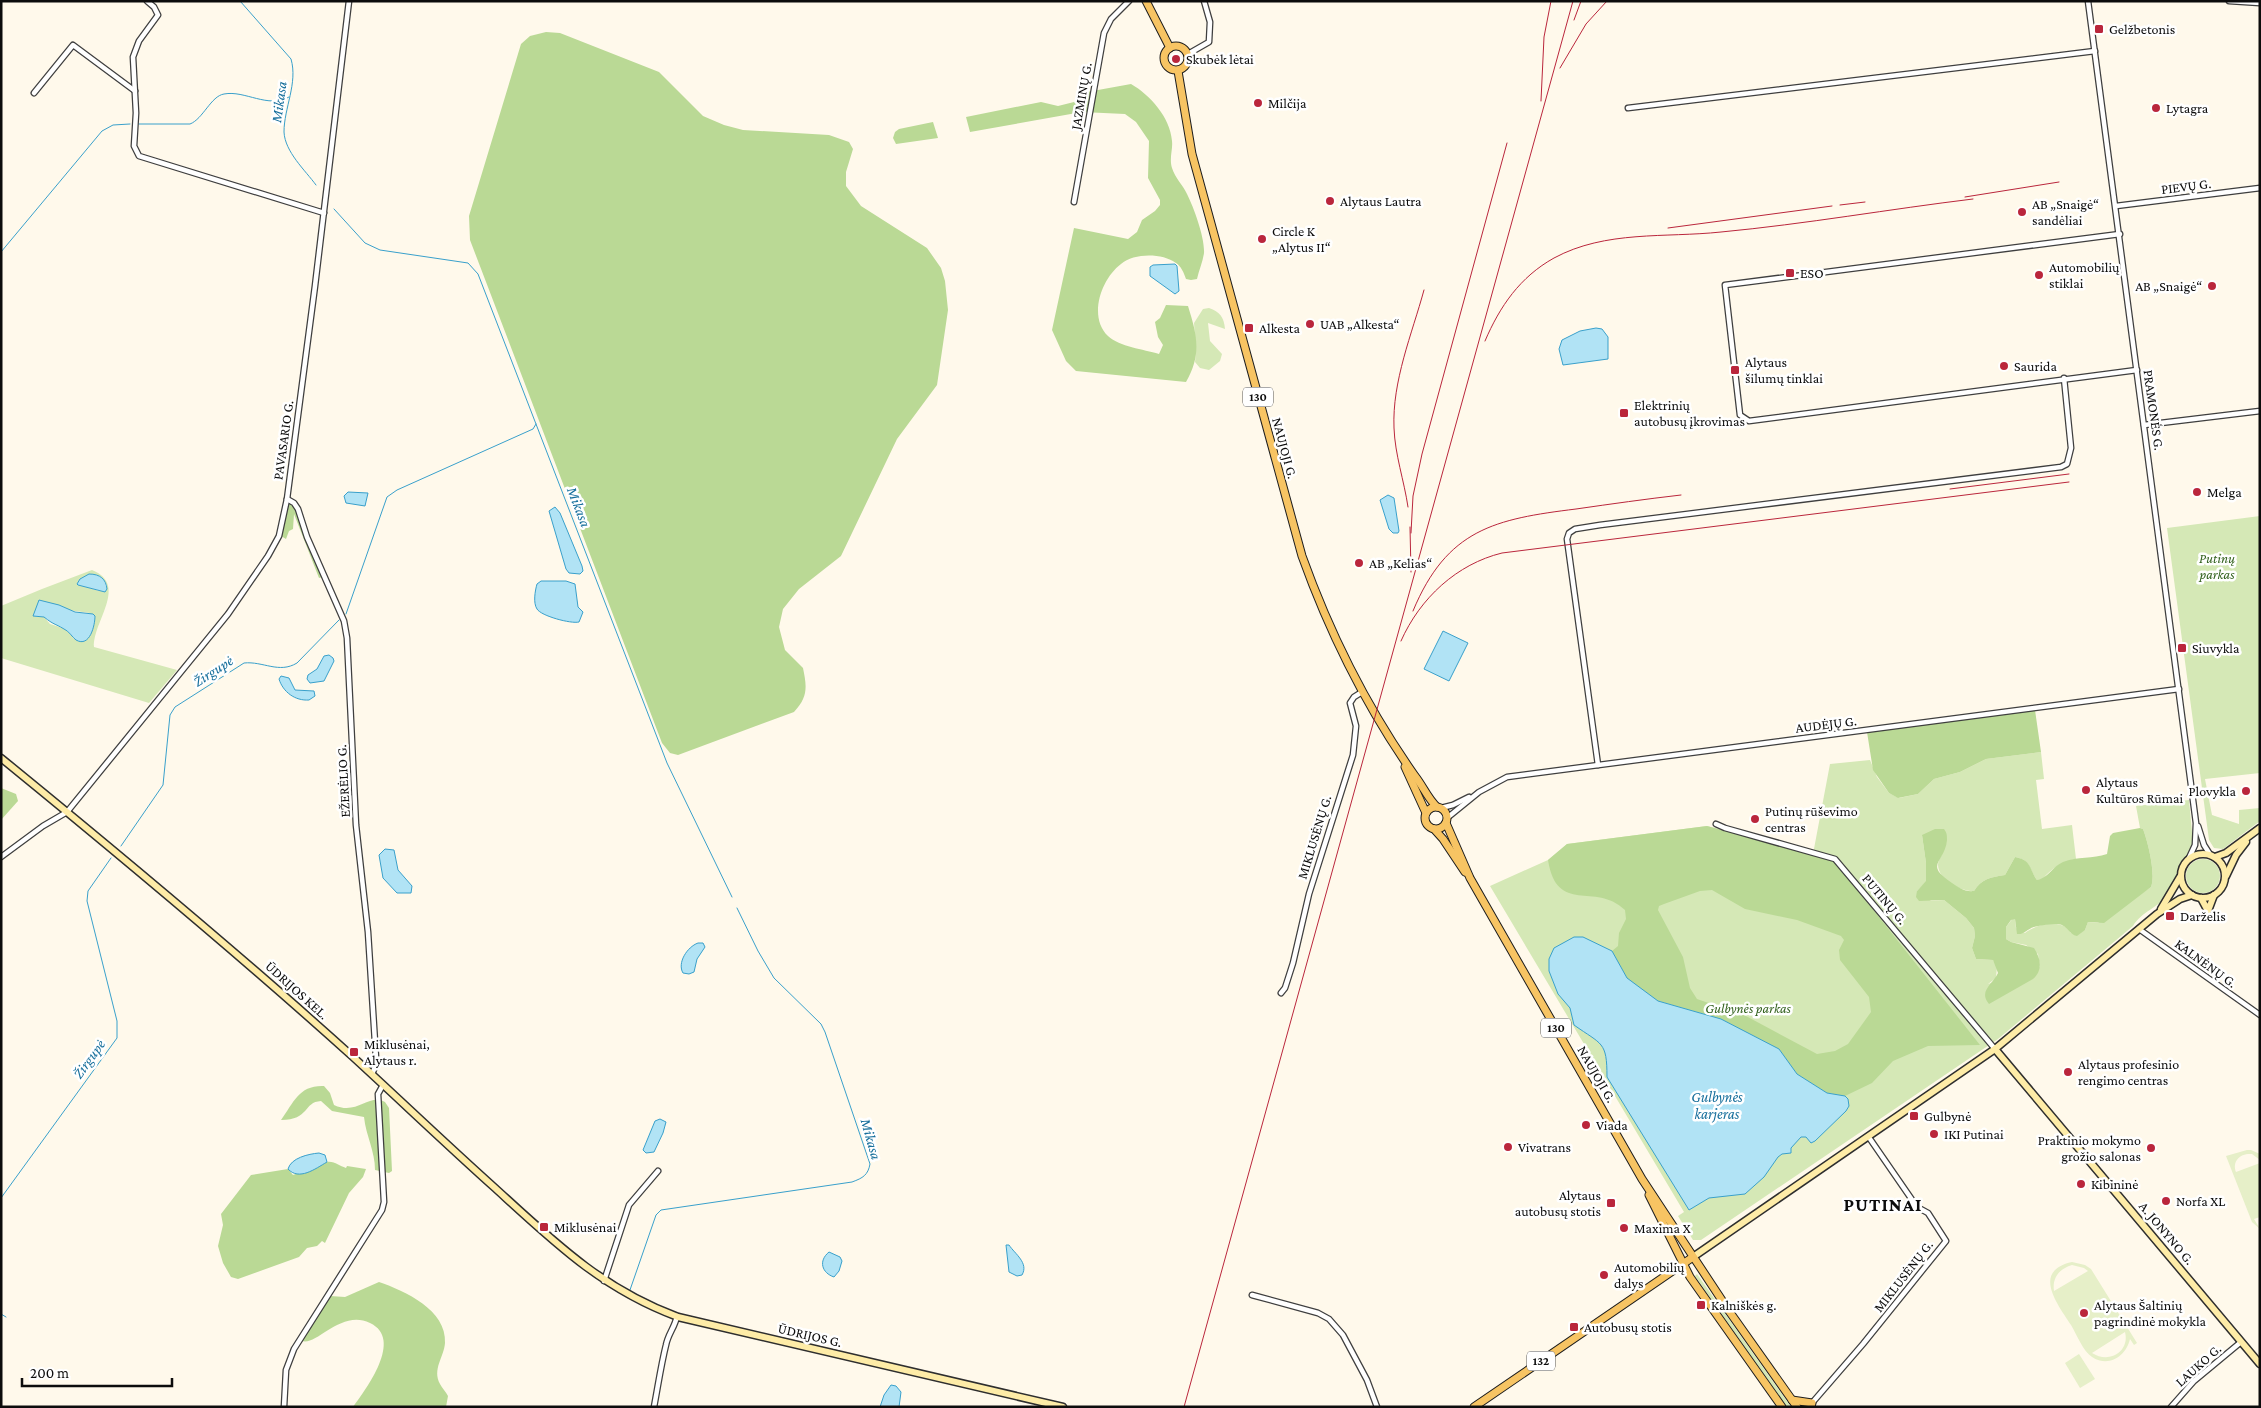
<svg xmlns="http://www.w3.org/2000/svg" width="2261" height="1408" viewBox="0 0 2261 1408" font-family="'Crimson Pro',serif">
<rect width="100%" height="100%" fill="#fff9eb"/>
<!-- green -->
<g fill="#d5e8b6" fill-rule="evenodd">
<path d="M1209 308C1220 312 1224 317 1225 329L1208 323 1210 341 1222 354 1220 361 1209 370 1200 368 1195 362 1196 352 1194 323 1203 309Z"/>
<path d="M2260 516V773L2205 779 2212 815 2239 824V810L2260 808V821L2223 849 2214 848 2209 840 2167 528Z"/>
<path d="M92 570C129 585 93 621 94 647L177 670 149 703 1 658V606L42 589ZM100 576 107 585 99 591 77 584ZM59 605 68 610 90 613 74 639 66 629 50 624 44 617H35Z"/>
<path d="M2041 752 2044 779 2036 780 2042 829 2072 825 2076 859C2064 861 2050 869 2043 879L2037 880C2028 869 2032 860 2015 857L2005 875C1991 877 1981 879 1974 891 1958 892 1927 873 1942 855L1922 835 1926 863V882L1917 891 1931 901 1944 900 1966 918 1974 928 1975 936 1972 948 1976 959 1993 960 1997 967 1996 978 1988 984 2040 967 2038 954 2026 945 2011 942 2006 939V927L2013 918 2015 919 2016 928 2025 933C2036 924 2063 918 2071 933L2085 930 2088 922 2098 923 2151 887C2156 874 2148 842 2143 829L2140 828 2136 806 2189 800 2193 843 2169 894C2158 908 2142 911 2133 926L1998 1039 1701 1240H1693L1678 1216 1684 1212 1490 886 1548 860 1567 844 1707 826 1813 854 1830 764 1870 760 1877 777 1889 793 1899 798 1918 794 1934 779 1960 772 1986 759Z"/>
<circle cx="2203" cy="876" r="17"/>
<path d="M1697 1274 1791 1407H1787L1695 1276Z"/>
</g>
<!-- forest -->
<g fill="#bad995" fill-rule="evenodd">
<path d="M546 32 560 33 659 72 703 116 724 125 743 130 829 135 849 142 853 149 846 172V186L861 206 927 248 941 268 945 281 948 310 937 385 897 439 841 556 799 589 783 609 779 627 785 650 803 668C807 687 808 697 794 712L678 755 670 753 662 743 470 240 469 216 521 44 530 36Z"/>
<path d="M1131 84C1150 95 1170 117 1172 141 1173 150 1169 158 1172 168 1175 178 1183 185 1187 194 1194 208 1205 238 1204 253 1203 261 1199 270 1197 279L1191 280 1186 279C1184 273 1181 266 1176 263 1162 253 1134 253 1121 264 1101 279 1088 317 1108 336 1120 347 1143 349 1159 354L1163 345 1158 337 1155 322 1160 318 1166 305 1188 306C1197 335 1202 354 1186 382L1076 371 1066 361 1052 330 1074 228 1128 239 1137 232 1142 220 1155 211 1160 205V200L1148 178 1149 141 1136 122 1125 114 1082 112 970 132 966 117 1041 102 1058 106 1078 101 1087 92Z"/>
<path d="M933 122 938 138 896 144 893 138 895 132 899 129Z"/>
<path d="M289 503 295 505 323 577 319 578 294 514 293 529 289 531 286 539 281 536Z"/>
<path d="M2035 710 2041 752 1986 759 1960 772 1934 779 1918 794 1898 798 1889 793 1873 770 1867 732Z"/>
<path d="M1 788 16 794 18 801 1 820Z"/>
<path d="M1707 826 1834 860 1980 1045 1928 1046 1893 1061 1872 1083 1845 1096 1827 1093 1797 1074 1779 1049 1721 1019 1658 1001 1643 992 1627 978 1612 951 1618 946 1619 933 1626 919 1625 910C1595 881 1557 916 1548 860L1567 844ZM1712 890 1745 909 1797 920 1841 936 1844 940 1839 950 1840 960 1869 997 1871 1012 1848 1044 1835 1051 1817 1054 1746 1016 1697 999 1690 988 1683 957 1658 910 1659 906 1664 904 1700 891Z"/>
<path d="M2140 828 2143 829C2148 842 2156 874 2151 887L2104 923 2088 922 2085 930 2077 936C2069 935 2068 925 2058 924 2051 924 2041 925 2034 927 2027 929 2024 935 2017 934L2015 919 2011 920 2006 927V939L2011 942 2034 948C2041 959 2043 970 2033 979L1989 1004C1978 991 1993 984 1998 973L1993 960 1976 959 1972 948 1975 936 1974 928 1966 918 1944 900 1919 901 1916 897 1917 891 1926 881V863L1922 835 1935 829H1944C1947 833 1947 835 1947 840 1945 863 1923 864 1952 883 1960 888 1964 892 1974 891 1981 879 1991 877 2005 875L2015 857C2032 860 2029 869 2037 880 2047 879 2053 866 2063 862 2077 856 2093 859 2107 854L2110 836 2113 833Z"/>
<path d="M324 1086 330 1093 334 1105C357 1116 369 1093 385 1102L389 1108 392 1171 389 1173 375 1170C375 1151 366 1136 364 1117L332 1111 321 1101C303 1102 310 1120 281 1120 294 1102 299 1085 324 1086Z"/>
<path d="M327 1162C335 1161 339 1166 346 1168L347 1166 366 1169 363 1177 349 1193 325 1243 322 1241 317 1246 307 1248 299 1257 238 1279 231 1277 223 1263 218 1246 223 1225 221 1214 251 1175 288 1169 293 1175Z"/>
<path d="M379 1282C405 1291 447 1310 445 1343 444 1357 432 1369 440 1384 442 1388 446 1392 448 1396L446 1407H353C366 1389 404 1339 370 1323 341 1309 317 1346 302 1341L330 1296 345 1297Z"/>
</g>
<!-- pitch -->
<g fill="#e6efc8" fill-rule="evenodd">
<path d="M2247 1150H2251L2260 1154V1160L2252 1154C2240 1153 2232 1161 2236 1172L2260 1163V1217L2254 1219 2260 1229 2252 1222 2226 1156Z"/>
<path d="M2072 1262 2085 1265 2091 1269 2137 1343 2134 1345 2130 1339C2126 1356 2109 1368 2092 1357 2083 1351 2077 1335 2071 1325 2058 1305 2031 1271 2072 1262ZM2072 1265 2084 1268 2088 1271 2054 1291C2052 1278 2059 1269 2072 1265ZM2125 1332C2130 1352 2109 1364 2092 1353Z"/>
<path d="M2079 1354 2095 1379 2080 1388 2065 1363Z"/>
</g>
<!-- water -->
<g fill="#b1e3f5" stroke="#39a0cb">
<path d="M1175 264 1177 266 1179 291 1175 294 1150 276V267L1153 265Z"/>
<path d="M1596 328 1602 329 1608 337V359L1563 365 1559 349 1562 340 1580 331Z"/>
<path d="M348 492 368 493 365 506 346 503 344 496Z"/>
<path d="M1388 495 1394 498 1399 531 1398 533H1393L1389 529 1380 500Z"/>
<path d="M555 507 560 513 582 566 583 571 580 574 569 573 566 569 549 511Z"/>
<path d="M89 574C100 574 106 579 107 589L105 592 78 585 77 584 80 579Z"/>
<path d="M541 581H566L575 584 578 607 583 612 579 622C571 624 541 616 537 609 533 603 535 591 537 584Z"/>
<path d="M39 600 59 605 75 612 93 614 95 616C95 625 90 648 76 640 72 637 69 631 64 629 54 623 54 625 44 617L33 616Z"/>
<path d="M1443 631 1468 643 1449 681 1424 669Z"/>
<path d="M329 655 333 658 334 661 324 681 310 683 307 679 308 675 317 669 324 656Z"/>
<path d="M281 676 289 678 295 690 314 691 315 696 309 700C295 701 283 692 279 679Z"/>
<path d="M385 849 394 850 398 870 412 886 411 893H397L383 878 379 855Z"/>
<path d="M1574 937H1583L1612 951 1627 978 1658 1001 1721 1019 1779 1049 1797 1074 1827 1093 1845 1096 1848 1099 1849 1106 1846 1111 1815 1141 1811 1143 1806 1137H1801L1791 1148V1153L1782 1154 1778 1157 1764 1177 1745 1194 1709 1198 1689 1210 1607 1077C1607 1041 1602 1045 1574 1025L1570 1008 1558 994 1549 971V959L1554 948Z"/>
<path d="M698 943H703L705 947 697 959 694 972 689 974 683 973C677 963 687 947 698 943Z"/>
<path d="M660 1119 666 1122 663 1133 654 1152 646 1153 643 1150 655 1121Z"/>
<path d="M319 1153 325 1155 327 1162C315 1169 299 1181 288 1169 291 1158 308 1154 319 1153Z"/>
<path d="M1006 1245H1009C1015 1254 1029 1263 1022 1275L1017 1276 1009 1272Z"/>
<path d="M829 1252 840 1257 842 1261 839 1271 834 1277C822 1273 818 1261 829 1252Z"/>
<path d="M891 1385 896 1386 901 1392 899 1407H880L884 1395Z"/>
</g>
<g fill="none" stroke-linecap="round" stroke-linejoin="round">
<!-- stream -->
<g stroke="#39a0cb" stroke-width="1">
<path d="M240 1 291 59C298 83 284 108 284 132 285 152 305 170 316 185"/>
<path d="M139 124H190C203 119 211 96 224 94 245 90 268 109 289 97"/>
<path d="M334 209 365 243 380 250 468 263 478 274 667 763 732 897"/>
<path d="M1 252 102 131 113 125 130 124"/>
<path d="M346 614 387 497 397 490 533 429 536 424"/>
<path d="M121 846 163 785 170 715 175 707 244 663C263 661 279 674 297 663L339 620"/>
<path d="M1 1198 117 1038V1021L87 901 88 891 111 858"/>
<path d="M630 1290 656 1215 661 1210 852 1182C863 1178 868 1175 870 1164L825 1032 821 1024 774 978 758 951 737 908"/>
<path d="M1 1314 6 1317"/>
</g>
<!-- street casing -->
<g stroke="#3f3f3f" stroke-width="7">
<g id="street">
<path d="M147 1 154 7 158 15 139 41 133 57 136 113 134 146 139 156 324 213"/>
<path d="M2088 1 2196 823 2195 845 2189 858"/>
<path d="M2229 1 2260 3"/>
<path d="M1188 54 1209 42 1210 22 1204 1"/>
<path d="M34 93 73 45 135 91"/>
<path d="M1628 108 2095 51"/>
<path d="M1074 202 1104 33 1111 19 1129 1"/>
<path d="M2116 206 2260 188"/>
<path d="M2120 234 1725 285 1740 415 1749 421 2137 370"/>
<path d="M2144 425 2260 411"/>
<path d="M287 499 294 503 298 509 307 537 344 621 347 638 356 825 368 932 376 1058 375 1067 372 1074"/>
<path d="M1598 765 1567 539 1569 533 1575 529 1600 525 2061 467 2067 464 2071 448 2064 378"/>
<path d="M1441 808 1453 805 1469 797"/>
<path d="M1447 818 1479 792 1507 777 2179 689"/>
<path d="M1716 824 1725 828 1835 859 1995 1049"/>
<path d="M2198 826 2204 845 2211 856"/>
<path d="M1 857 43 826 67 812 228 614 268 556 279 536 287 499 315 286 349 1"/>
<path d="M2139 929 2260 1015"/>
<path d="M1281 993 1285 988 1293 963 1309 894 1353 755 1356 726 1350 703 1354 697 1362 692"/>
<path d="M604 1281 629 1205 658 1171"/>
<path d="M1252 1295 1318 1313 1329 1319 1343 1335 1367 1380 1377 1407"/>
<path d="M1812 1403 1863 1344 1946 1241 1928 1213 1917 1207 1868 1136"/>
<path d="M284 1407 286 1370 294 1349 382 1210 384 1202 378 1094 383 1085"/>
<path d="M654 1407C658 1386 661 1365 666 1345 668 1334 675 1327 677 1316"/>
<path d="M2171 1407 2194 1381 2241 1342"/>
</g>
</g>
<!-- secondary casing -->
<g stroke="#2e2e2e" stroke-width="9">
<g id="secondary">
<path d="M1 758C120 855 238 953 352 1056 400 1100 447 1145 495 1188 554 1242 602 1289 678 1317L1063 1407"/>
<circle cx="2203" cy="876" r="22"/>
<path d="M2215 857 2226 853 2260 828"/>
<path d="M2226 876 2236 855 2246 842"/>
<path d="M2201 898 2208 911 2214 895"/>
<path d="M2161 909 2180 877"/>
<path d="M1995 1049 2260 1364"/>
<path d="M1693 1257 1995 1049 2157 914 2180 899 2192 895"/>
</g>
</g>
<!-- primary casing -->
<g stroke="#1d1d1d" stroke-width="9">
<g id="primary">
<path d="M1146 1 1170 48"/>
<circle cx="1176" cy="58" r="12"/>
<path d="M1178 71 1192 154 1302 556C1330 634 1367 708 1415 776 1423 786 1428 799 1437 807"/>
<path d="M1405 767 1426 813"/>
<circle cx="1436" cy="818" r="11"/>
<path d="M1446 823 1470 878 1642 1179 1729 1311 1797 1407"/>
<path d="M1434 829 1443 839 1465 872"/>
<path d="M1649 1195 1690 1277 1782 1407"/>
<path d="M1792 1400 1812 1403 1811 1407"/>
<path d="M1474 1407 1693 1257"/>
</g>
</g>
<!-- street -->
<use href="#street" stroke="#fff" stroke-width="4.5"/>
<!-- secondary -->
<use href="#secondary" stroke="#feeca7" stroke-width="6"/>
<!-- primary -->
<use href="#primary" stroke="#f7c463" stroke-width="7"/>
<!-- rail -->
<g stroke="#ba263c" stroke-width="1">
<path d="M1574 20 1581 1"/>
<path d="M1560 68 1586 24 1607 1"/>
<path d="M1541 101 1544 37 1551 1"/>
<path d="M1965 197 2059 182"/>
<path d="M1840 205 1865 202"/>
<path d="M1668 228 1832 206"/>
<path d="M1485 341C1500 306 1520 277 1554 258 1606 230 1665 238 1721 232 1806 224 1890 209 1973 199"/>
<path d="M1950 489 2069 474"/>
<path d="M1408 507C1404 480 1395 455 1394 428 1392 381 1412 334 1424 290"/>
<path d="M1410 527 1411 572"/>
<path d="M1411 533 1413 496 1422 454 1507 143"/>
<path d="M1413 611C1447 529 1495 519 1576 509 1611 504 1646 499 1681 495"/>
<path d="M1401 641C1420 598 1457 564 1502 553L2069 482"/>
<path d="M1184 1407 1573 1"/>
</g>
</g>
<!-- markers -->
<g fill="#ba263c" stroke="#fff" stroke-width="2">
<rect x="2094" y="24" width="10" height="10" rx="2.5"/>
<circle cx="1176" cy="59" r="5"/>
<circle cx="1258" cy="103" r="5"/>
<circle cx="2156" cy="108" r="5"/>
<circle cx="1330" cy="201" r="5"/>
<circle cx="2022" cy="212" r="5"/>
<circle cx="1262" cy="239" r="5"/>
<rect x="1785" y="268" width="10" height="10" rx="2.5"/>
<circle cx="2039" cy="275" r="5"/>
<circle cx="2212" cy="286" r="5"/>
<circle cx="1310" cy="324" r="5"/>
<rect x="1244" y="323" width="10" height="10" rx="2.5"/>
<circle cx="2004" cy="366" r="5"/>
<rect x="1730" y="365" width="10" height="10" rx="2.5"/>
<rect x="1619" y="408" width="10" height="10" rx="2.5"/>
<circle cx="2197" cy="492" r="5"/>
<circle cx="1359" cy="563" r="5"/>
<rect x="2177" y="643" width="10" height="10" rx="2.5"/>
<circle cx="2086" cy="790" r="5"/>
<circle cx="2246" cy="791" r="5"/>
<circle cx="1755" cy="819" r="5"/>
<rect x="2165" y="911" width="10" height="10" rx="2.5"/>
<rect x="349" y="1047" width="10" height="10" rx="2.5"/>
<circle cx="2068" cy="1072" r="5"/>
<rect x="1909" y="1111" width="10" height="10" rx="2.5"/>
<circle cx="1586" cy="1125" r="5"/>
<circle cx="1934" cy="1134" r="5"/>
<circle cx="1508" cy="1147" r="5"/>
<circle cx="2151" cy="1148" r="5"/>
<circle cx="2081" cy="1184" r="5"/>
<circle cx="2166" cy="1201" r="5"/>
<rect x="1606" y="1198" width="10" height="10" rx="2.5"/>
<rect x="539" y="1222" width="10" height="10" rx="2.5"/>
<circle cx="1624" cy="1228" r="5"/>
<circle cx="1604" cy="1275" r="5"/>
<rect x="1696" y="1300" width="10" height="10" rx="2.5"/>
<circle cx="2084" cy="1313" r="5"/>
<rect x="1569" y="1322" width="10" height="10" rx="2.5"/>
</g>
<g text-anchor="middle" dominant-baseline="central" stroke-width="5" stroke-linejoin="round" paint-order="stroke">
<!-- shield labels -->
<g fill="#fff" stroke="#555" stroke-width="1">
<rect x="1243" y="387.5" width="30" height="19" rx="4"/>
<rect x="1541" y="1018.5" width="30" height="19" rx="4"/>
<rect x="1527" y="1351.5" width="28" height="19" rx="4"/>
</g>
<g font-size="12" font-weight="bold" fill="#0c0c0c">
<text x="1258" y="397">130</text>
<text x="1556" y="1028">130</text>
<text x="1541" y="1361">132</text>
</g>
<!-- poi labels -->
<g font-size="14" fill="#0c0c0c" stroke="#fff" text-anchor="start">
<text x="2109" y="29">Gelžbetonis</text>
<text x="1186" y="59">Skubėk lėtai</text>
<text x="1268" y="103">Milčija</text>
<text x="2166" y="108">Lytagra</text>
<text x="1340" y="201">Alytaus Lautra</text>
<text x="2032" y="204">AB „Snaigė“<tspan x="2032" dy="16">sandėliai</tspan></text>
<text x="1272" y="231">Circle K<tspan x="1272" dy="16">„Alytus II“</tspan></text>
<text x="2049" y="267">Automobilių<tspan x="2049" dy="16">stiklai</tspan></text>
<text x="1800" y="273">ESO</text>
<text x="2202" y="286" text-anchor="end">AB „Snaigė“</text>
<text x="1320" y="324">UAB „Alkesta“</text>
<text x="1259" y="328">Alkesta</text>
<text x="1745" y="362">Alytaus<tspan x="1745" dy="16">šilumų tinklai</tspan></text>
<text x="2014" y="366">Saurida</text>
<text x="1634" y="405">Elektrinių<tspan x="1634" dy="16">autobusų įkrovimas</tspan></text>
<text x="2207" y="492">Melga</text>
<text x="1369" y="563">AB „Kelias“</text>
<text x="2192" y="648">Siuvykla</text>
<text x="2096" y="782">Alytaus<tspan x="2096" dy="16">Kultūros Rūmai</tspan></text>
<text x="2236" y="791" text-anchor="end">Plovykla</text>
<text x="1765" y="811">Putinų rūševimo<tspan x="1765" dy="16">centras</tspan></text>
<text x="2180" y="916">Darželis</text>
<text x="364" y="1044">Miklusėnai,<tspan x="364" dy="16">Alytaus r.</tspan></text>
<text x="2078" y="1064">Alytaus profesinio<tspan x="2078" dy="16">rengimo centras</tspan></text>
<text x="1924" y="1116">Gulbynė</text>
<text x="1596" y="1125">Viada</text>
<text x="1944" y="1134">IKI Putinai</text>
<text x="2141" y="1140" text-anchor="end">Praktinio mokymo<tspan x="2141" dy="16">grožio salonas</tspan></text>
<text x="1518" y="1147">Vivatrans</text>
<text x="2091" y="1184">Kibininė</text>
<text x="1601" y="1195" text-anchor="end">Alytaus<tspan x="1601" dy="16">autobusų stotis</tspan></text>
<text x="2176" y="1201">Norfa XL</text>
<text x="554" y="1227">Miklusėnai</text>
<text x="1634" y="1228">Maxima X</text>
<text x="1614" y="1267">Automobilių<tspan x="1614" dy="16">dalys</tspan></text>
<text x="1711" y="1305">Kalniškės g.</text>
<text x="2094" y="1305">Alytaus Šaltinių<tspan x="2094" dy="16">pagrindinė mokykla</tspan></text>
<text x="1584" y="1327">Autobusų stotis</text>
</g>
<!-- street labels -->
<g font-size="14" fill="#0c0c0c" stroke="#fff">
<text transform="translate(1081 96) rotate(-80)">JAZMINŲ G.</text>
<text transform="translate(2186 186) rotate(-7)">PIEVŲ G.</text>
<text transform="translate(2154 410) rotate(82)">PRAMONĖS G.</text>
<text transform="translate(283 440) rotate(-82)">PAVASARIO G.</text>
<text transform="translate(1285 448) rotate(75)">NAUJOJI G.</text>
<text transform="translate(1826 724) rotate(-7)">AUDĖJŲ G.</text>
<text transform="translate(343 781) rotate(-93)">EŽERĖLIO G.</text>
<text transform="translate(1314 837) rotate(-73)">MIKLUSĖNŲ G.</text>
<text transform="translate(1885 899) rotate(50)">PUTINŲ G.</text>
<text transform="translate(2206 963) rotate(36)">KALNĖNŲ G.</text>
<text transform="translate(297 990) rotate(42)">ŪDRIJOS KEL.</text>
<text transform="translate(1597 1074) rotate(60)">NAUJOJI G.</text>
<text transform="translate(2167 1233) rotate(50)">A. JONYNO G.</text>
<text transform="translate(1903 1276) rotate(-52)">MIKLUSĖNŲ G.</text>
<text transform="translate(810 1335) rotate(13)">ŪDRIJOS G.</text>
<text transform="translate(2198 1365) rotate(-42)">LAUKO G.</text>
</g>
<!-- park labels -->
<g font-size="14" font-style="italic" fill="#33621e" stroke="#fff">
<text x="2217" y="558">Putinų<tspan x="2217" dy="16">parkas</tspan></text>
<text x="1748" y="1008">Gulbynės parkas</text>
</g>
<!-- water labels -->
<g font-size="15" font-style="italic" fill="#176f9c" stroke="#fff">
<text transform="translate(279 102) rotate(-82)">Mikasa</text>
<text transform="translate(579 507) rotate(69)">Mikasa</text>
<text transform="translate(213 671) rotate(-33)">Žirgupė</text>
<text transform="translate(89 1059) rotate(-54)">Žirgupė</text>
<text x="1717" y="1097">Gulbynės<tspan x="1717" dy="17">karjeras</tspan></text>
<text transform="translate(871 1139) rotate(74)">Mikasa</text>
</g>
<!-- district labels -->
<g font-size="19" font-weight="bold" letter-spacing="1" fill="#0c0c0c" stroke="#fff">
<text x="1883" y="1204">PUTINAI</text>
</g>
</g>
<!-- border -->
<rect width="2261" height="1408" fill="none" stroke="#0c0c0c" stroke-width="5"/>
<!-- scale -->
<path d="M22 1378v8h150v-8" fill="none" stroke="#0c0c0c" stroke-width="2.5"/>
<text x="30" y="1378" font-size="15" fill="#0c0c0c" stroke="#ffffff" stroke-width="4" paint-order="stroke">200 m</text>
</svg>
